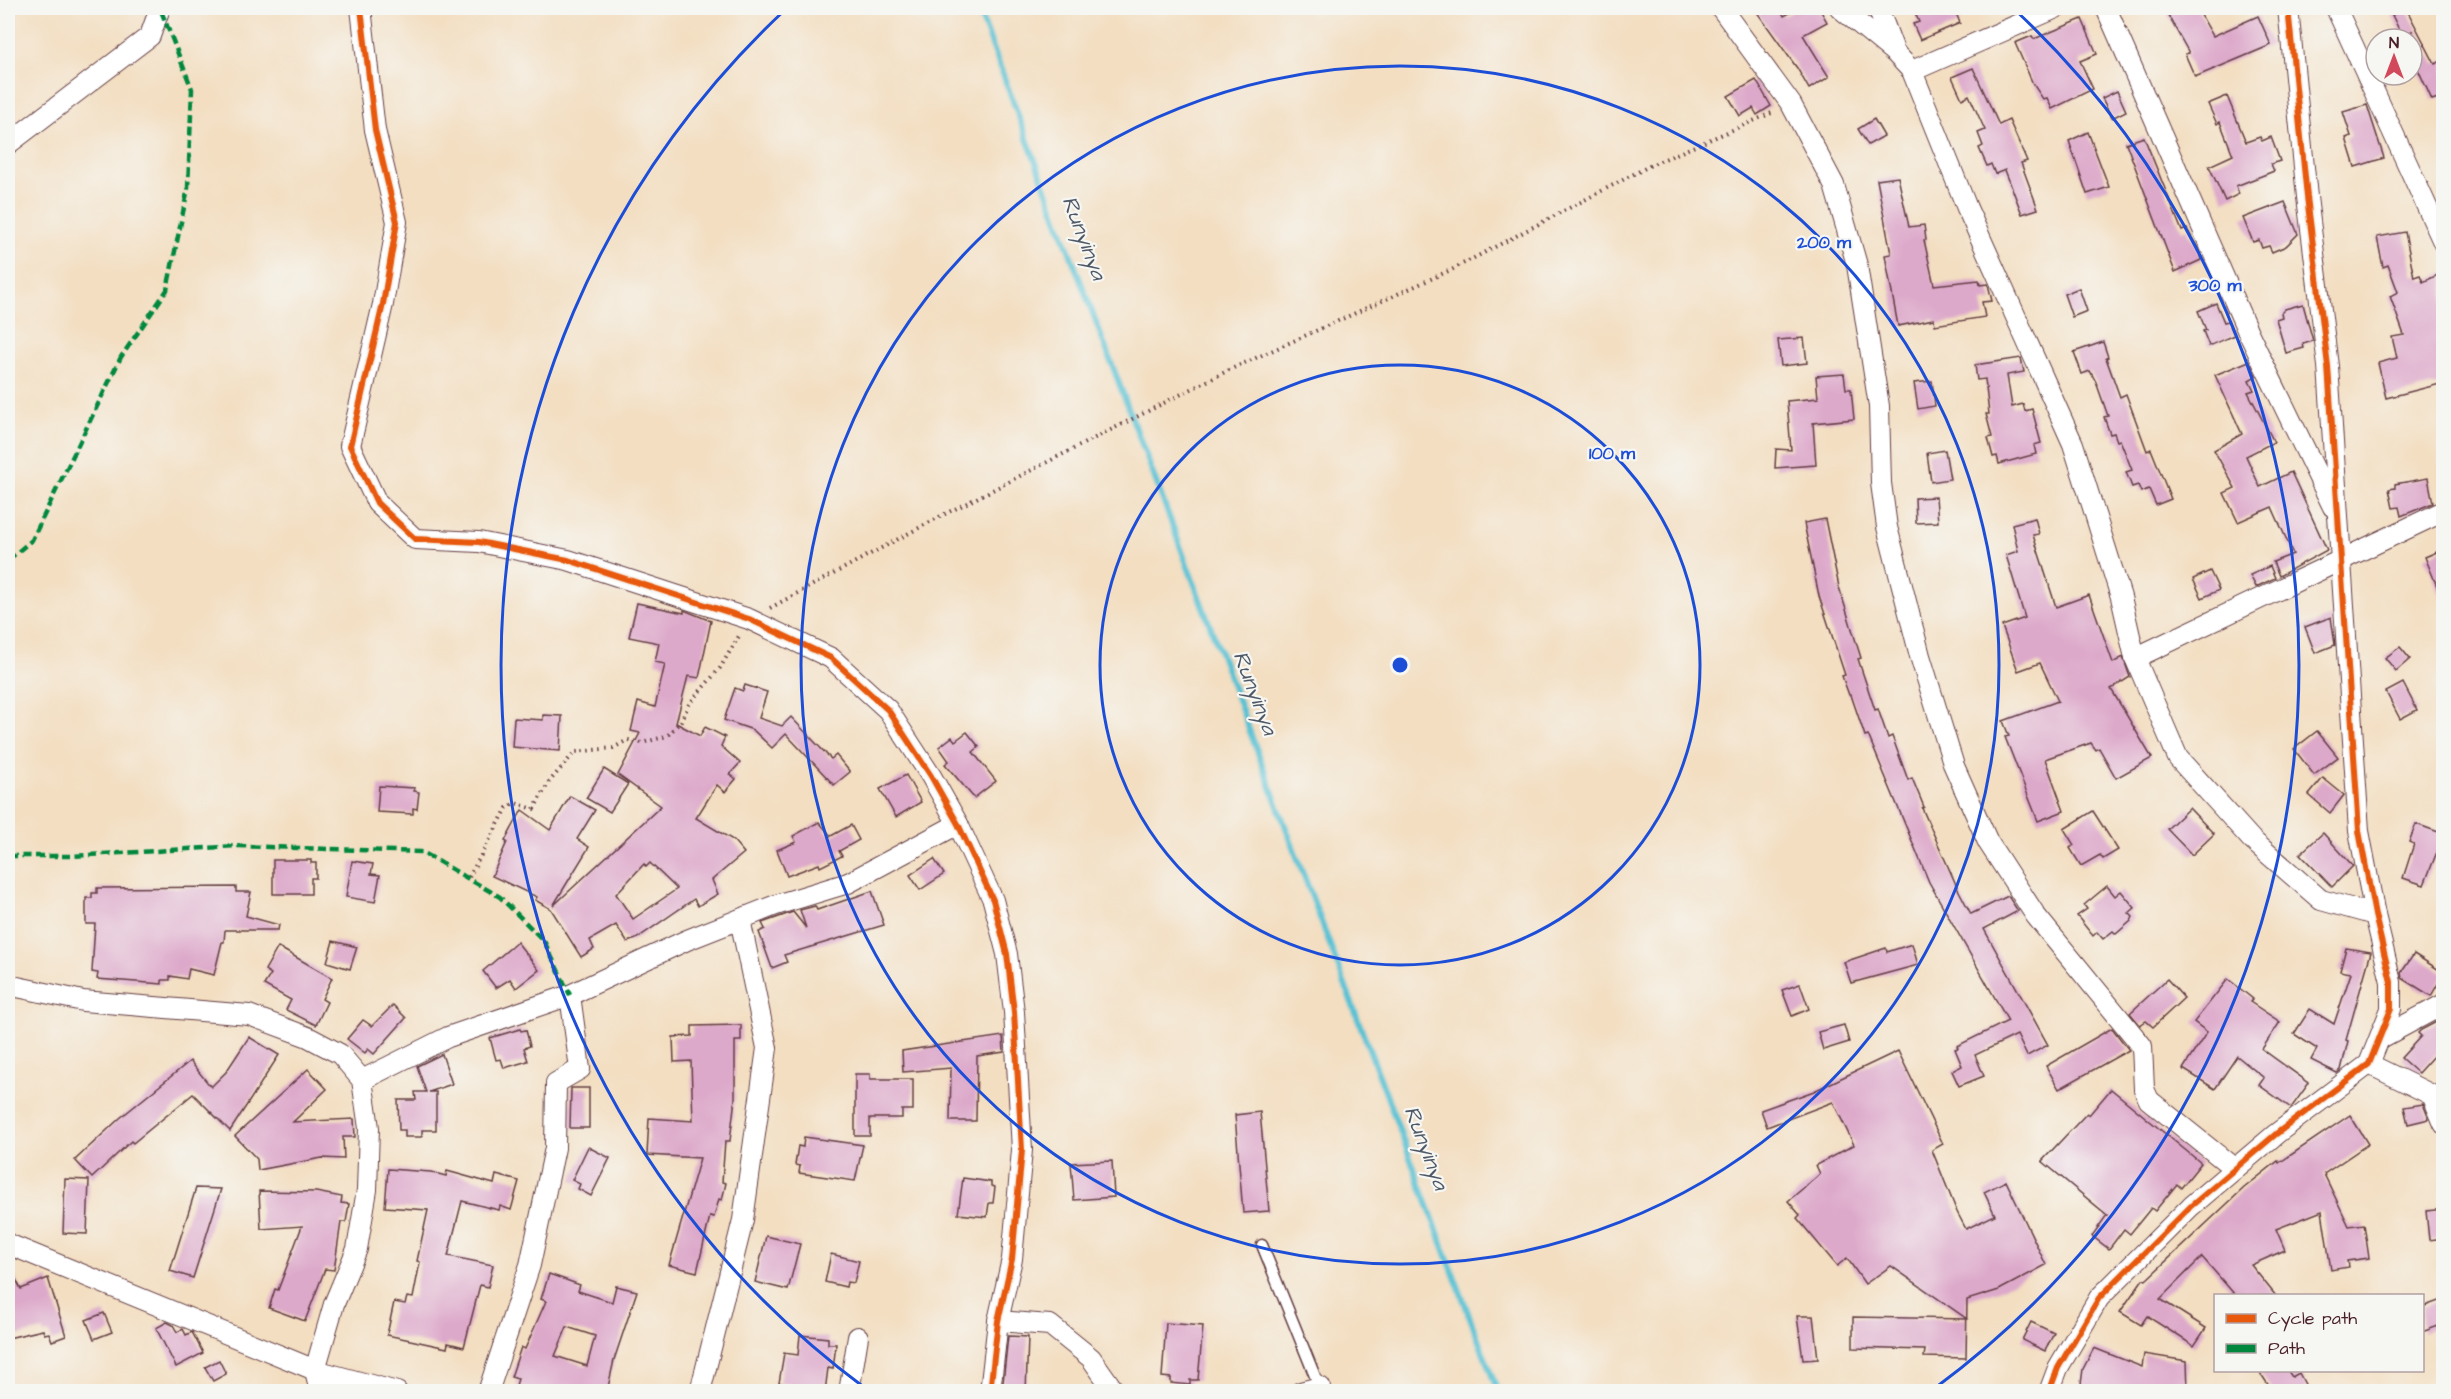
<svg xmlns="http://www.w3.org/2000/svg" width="2451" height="1399" viewBox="0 0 2451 1399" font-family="'Architects Daughter',sans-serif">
<rect width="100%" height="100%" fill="#f6f6f2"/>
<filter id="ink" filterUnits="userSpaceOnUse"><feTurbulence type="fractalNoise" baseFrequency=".0167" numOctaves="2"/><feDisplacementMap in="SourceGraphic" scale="12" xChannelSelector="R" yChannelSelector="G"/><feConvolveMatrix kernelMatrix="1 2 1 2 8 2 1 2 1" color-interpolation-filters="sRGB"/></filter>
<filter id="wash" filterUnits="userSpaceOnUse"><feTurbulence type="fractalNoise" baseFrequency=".008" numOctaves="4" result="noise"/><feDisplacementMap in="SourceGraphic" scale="24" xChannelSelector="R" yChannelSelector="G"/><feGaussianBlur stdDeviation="1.35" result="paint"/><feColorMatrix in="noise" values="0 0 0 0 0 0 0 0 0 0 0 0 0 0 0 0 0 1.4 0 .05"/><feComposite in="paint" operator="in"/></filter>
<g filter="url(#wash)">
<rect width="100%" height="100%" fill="#f3dec1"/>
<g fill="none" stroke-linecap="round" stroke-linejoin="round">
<!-- stream -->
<path stroke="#57c1d3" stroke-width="6" d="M978 8 1498 1392"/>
</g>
<g id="blocks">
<!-- building -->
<g fill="#dda9ca" fill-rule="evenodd">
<path d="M1754 8H1780L1784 16 1799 8H1819L1827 22 1803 35 1829 77 1809 89 1797 68Z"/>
<path d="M1913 8H1954L1960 23 1920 40 1913 24 1919 22Z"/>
<path d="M2164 8H2197L2213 36 2258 16 2271 45 2195 77 2185 54 2189 53Z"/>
<path d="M2406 8 2435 64 2444 60V96L2432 100 2417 67 2412 69V31L2402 36 2392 15Z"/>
<path d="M2082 19 2097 54 2080 61 2093 89 2052 109 2047 98 2043 99 2033 84 2015 43 2032 36 2034 39Z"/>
<path d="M1973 68 1999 125 2009 120 2027 161 2021 163 2038 209 2022 214 2005 170 1995 174 1991 164 1987 166 1979 148 1983 146 1978 133 1985 130 1969 95 1962 99 1952 77Z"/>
<path d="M1756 80 1771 106 1757 115 1753 108 1740 116 1728 96Z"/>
<path d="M2117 91 2126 111 2112 118 2102 98Z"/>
<path d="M2227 96 2246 142 2260 137 2262 141 2271 137 2280 161 2271 164 2274 171 2236 186 2239 194 2225 201 2209 166 2233 155 2220 122 2217 124 2208 104Z"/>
<path d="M2367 105 2384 158 2355 167 2346 138 2351 136 2343 112Z"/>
<path d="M1874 119 1884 136 1868 145 1858 129Z"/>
<path d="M2088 132 2109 187 2087 194 2069 141Z"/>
<path d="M2144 137 2182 231 2187 229 2199 250 2201 260 2175 272 2126 143Z"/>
<path d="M1898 177 1909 227 1924 225 1926 240H1924L1934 285 1979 280 1980 285 1988 284 1992 301 1982 302 1985 317 1935 325 1934 319 1898 326 1885 255 1891 254 1877 180Z"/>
<path d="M2285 202 2298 234 2286 246 2272 252 2269 246 2262 248 2259 240 2253 242 2243 218Z"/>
<path d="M2405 232 2414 277 2420 275 2423 282 2444 272V383L2386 398 2378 363 2397 358 2392 337 2404 335 2390 296 2398 292 2388 265 2383 267 2377 237Z"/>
<path d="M2079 288 2087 311 2072 317 2064 294Z"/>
<path d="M2216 303 2224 322 2228 321 2234 335 2209 346 2203 331 2206 330 2198 311Z"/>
<path d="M2303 304 2313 341 2303 344 2304 348 2286 353 2276 319 2282 317 2281 313 2285 309Z"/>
<path d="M1804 338 1807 363 1781 366 1778 340Z"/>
<path d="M2103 342 2108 357 2106 358 2120 397 2126 394 2147 451 2151 449 2171 499 2156 505 2149 489 2141 492 2138 485 2132 487 2126 472 2132 470 2120 440 2117 441 2114 433 2110 434 2104 417 2108 416 2096 382 2090 371 2082 374 2074 352Z"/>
<path d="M2021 358 2024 372 2007 375 2012 407 2023 404 2025 411 2032 409 2041 443 2034 445 2036 454 1999 464 1997 456 1993 457 1988 438 1992 437 1986 414H1989L1985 379 1977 380 1975 365Z"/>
<path d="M2249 361 2256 376 2249 380 2254 390 2248 392 2274 442 2246 456 2260 487 2291 472 2327 550 2279 576 2273 562 2293 554 2272 507 2238 522 2224 493 2235 488 2214 450 2242 434 2215 375Z"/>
<path d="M1844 374 1846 389H1851L1854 419 1813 423 1816 465 1775 468 1776 449 1791 450 1787 401 1818 398 1816 376Z"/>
<path d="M1932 381 1935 406 1918 409 1914 383Z"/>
<path d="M1945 450 1950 479 1931 482 1927 453Z"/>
<path d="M2428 478 2433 503 2401 516 2399 507 2393 508 2389 489 2395 488V484Z"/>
<path d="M1936 497 1938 522 1916 523 1915 498Z"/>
<path d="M2035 518 2039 534 2033 535 2056 607 2089 595 2113 663 2123 657 2130 677 2111 689 2152 758 2116 778 2099 748 2096 750 2091 743 2045 759 2064 811 2038 821 2005 737 2009 736 2003 721 2058 701 2040 663 2018 671 2002 626 2025 618 2006 555 2018 551 2012 524Z"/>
<path d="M1825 519 1839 587 1861 658 1858 659 1875 710 1878 709 1888 738 1892 736 1908 780 1912 778 1924 807 1922 808 1958 889 1971 914 2008 896 2018 911 1984 929 2048 1045 2027 1056 2017 1035 1975 1055 1984 1076 1959 1086 1952 1071 1962 1066 1955 1049 1958 1048 1957 1046 2008 1021 1929 882 1868 735 1865 736 1851 695H1849L1842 676 1845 675 1819 596 1804 523Z"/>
<path d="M2444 549V601H2443L2425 557Z"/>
<path d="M2270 566 2275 578 2256 587 2250 575Z"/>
<path d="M2210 571 2219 590 2202 598 2193 579Z"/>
<path d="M637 603 684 613V610L711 621 699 678 688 676 676 723 700 736 705 727 725 737 721 746 740 763 730 774 736 779 725 792 717 785 696 818 733 840 744 853 712 880 718 894 698 906 694 899 636 939 627 942 616 925 590 940 594 949 581 957 551 909 535 900 537 897 492 876 507 842 505 841 522 810 550 830 570 796 595 810 577 839 589 847 553 906 661 806 618 775 640 733 631 731 638 702 655 707 665 664 655 662 659 643 629 637ZM650 863 677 889 633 919 616 894 644 864 646 867Z"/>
<path d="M2331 617 2335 645 2315 653 2305 627Z"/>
<path d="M2400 647 2410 659 2396 671 2385 658Z"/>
<path d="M2403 683 2417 710 2400 719 2386 692Z"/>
<path d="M745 685 767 692 759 718 782 726 791 717 831 759 836 755 850 772 834 785 786 734 772 748 753 730 724 720 735 688 743 691Z"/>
<path d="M543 715 562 716 560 751 512 747 514 718 543 720Z"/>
<path d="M2317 731 2338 757 2314 775 2294 749Z"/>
<path d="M967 732 979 747 973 752 996 781 974 798 945 764 949 761 939 747 952 737 955 741Z"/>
<path d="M604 769 628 784 610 812 586 798Z"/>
<path d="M906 775 921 802 896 817 880 789Z"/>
<path d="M2323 778 2344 795 2330 813 2309 795Z"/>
<path d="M379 786 415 788 414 791 419 792 417 809 413 808V814L377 812Z"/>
<path d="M2189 808 2214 834 2192 855 2167 829Z"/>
<path d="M2093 811 2118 850 2103 859 2100 855 2081 866 2070 848 2074 845 2064 829Z"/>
<path d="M819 822 831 836 851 825 859 840 839 851 842 856 820 867 819 864 787 876 777 850 796 842 793 836Z"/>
<path d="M2416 824 2444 834 2424 885 2403 878 2414 844 2409 842Z"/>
<path d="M2323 833 2353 866 2332 887 2300 854Z"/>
<path d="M934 859 944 874 920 890 910 875Z"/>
<path d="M273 860H311V863H316V878H311V894H273Z"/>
<path d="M352 861 373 864 371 874 380 875 375 902 346 897Z"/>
<path d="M2107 886 2115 896 2121 891 2135 908 2129 913 2133 917 2131 921 2116 934 2113 931 2103 939 2097 932 2093 936 2077 916 2087 909 2084 905Z"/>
<path d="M236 887V892H251L246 916 279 925 278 930H225L224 942H222L214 975 189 969 187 979 170 976V980H162V984L97 979 98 973 92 972 95 924H86V898H92V893H97V888Z"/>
<path d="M872 891 884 925 784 955 787 962 772 968 759 932 765 929 762 923 793 912 806 928 800 910 815 906 817 910Z"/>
<path d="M333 941 357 947 350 969 327 962Z"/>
<path d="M517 942 539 970 516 988 510 979 496 988 483 971Z"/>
<path d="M1912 944 1918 965 1851 983 1844 962 1886 948 1887 952Z"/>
<path d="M278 947 332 978 322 999 327 1002 316 1025 286 1010 291 1000 264 985 271 974 265 970Z"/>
<path d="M2346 948 2371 952 2346 1040 2348 1041 2341 1070 2337 1073 2311 1060 2317 1049 2294 1034 2310 1009 2334 1024 2351 973 2340 971Z"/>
<path d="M2414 954 2444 973 2431 996 2402 978 2401 973Z"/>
<path d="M2167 979 2184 998 2153 1027 2146 1021 2140 1025 2130 1013Z"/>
<path d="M2228 979 2253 999 2250 1002 2280 1022 2262 1049 2309 1083 2291 1108 2259 1085 2264 1078 2237 1056 2215 1089 2183 1069 2207 1032 2194 1022Z"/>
<path d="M1800 984 1809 1009 1792 1016 1782 990Z"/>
<path d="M393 1005 406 1018 374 1054 368 1049 365 1053 347 1039 363 1020 372 1026Z"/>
<path d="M2444 1018V1044L2418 1073 2401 1058 2421 1036 2418 1033 2421 1030Z"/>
<path d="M741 1025V1041H735V1098L730 1141H725L722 1182 726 1183 722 1200 719 1199 714 1217 710 1216 697 1272 669 1265 700 1158 647 1155 649 1118 693 1121 691 1061 674 1062 673 1037 692 1036V1026Z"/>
<path d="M1844 1025 1849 1042 1823 1050 1818 1032Z"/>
<path d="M2112 1028 2129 1050 2059 1089 2046 1066Z"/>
<path d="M520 1029 521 1031 526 1030 530 1046 524 1048 528 1061 504 1068 501 1059 496 1060 490 1038Z"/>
<path d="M1003 1036 1004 1052 977 1056 976 1121H950L951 1068 903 1072 902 1051Z"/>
<path d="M249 1037 279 1055 230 1131 193 1094 133 1143 131 1141 92 1178 75 1160 120 1118 190 1061 211 1087 226 1072Z"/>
<path d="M1898 1051 1943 1144 1932 1150 1957 1212 1966 1229 1995 1215 1984 1192 2006 1181 2046 1265 1999 1290 1967 1300 1966 1358 1924 1357 1925 1350 1853 1348V1317L1967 1319 1891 1266 1865 1284 1847 1258 1837 1266 1797 1218 1800 1215 1788 1201 1820 1174 1816 1165 1854 1145 1833 1102 1767 1127 1761 1110 1814 1091Z"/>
<path d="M442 1054 452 1084 429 1092H436V1130H422V1137H405V1130H399L398 1100H416L415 1092H426L417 1066Z"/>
<path d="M308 1069 327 1089 293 1122 354 1119 355 1137H343L344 1159 322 1158 258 1170 257 1159 235 1136Z"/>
<path d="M855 1074H870V1079H913V1110H902V1118H870V1136H855Z"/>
<path d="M571 1088H589V1128H570Z"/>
<path d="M2111 1089 2201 1163 2181 1188 2177 1184 2155 1211 2151 1208 2130 1234 2124 1229 2109 1249 2092 1236 2107 1215 2042 1161 2087 1113 2089 1115Z"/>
<path d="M2423 1104 2429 1119 2408 1124 2404 1107Z"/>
<path d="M1260 1112 1269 1211 1243 1213 1235 1115Z"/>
<path d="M2350 1115 2368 1144 2324 1174 2349 1226 2364 1224 2369 1258 2347 1261 2348 1267 2331 1270 2322 1211 2276 1229 2285 1250 2251 1265 2276 1296H2236L2202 1257 2160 1299 2206 1328 2194 1346 2147 1316 2141 1325 2120 1312 2143 1279 2146 1280 2244 1188 2278 1161 2279 1163Z"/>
<path d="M804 1137 863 1145 855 1181 799 1173 800 1166 795 1165 798 1146 803 1147Z"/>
<path d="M588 1147 610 1158 591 1196 578 1189 580 1184 572 1180Z"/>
<path d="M1112 1161 1114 1197 1074 1200 1071 1163Z"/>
<path d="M388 1169 431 1172 446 1176 447 1171 494 1184 496 1175 519 1181 511 1210 500 1206 499 1210 462 1201 448 1256 493 1265 488 1287 480 1285 464 1347 448 1343 447 1348 387 1335 394 1302 405 1304 407 1297 413 1298 420 1262 417 1261 428 1210 385 1207Z"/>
<path d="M963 1178 991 1182V1186L995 1187 993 1203H989L987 1217 958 1214Z"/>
<path d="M65 1179 89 1180 87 1234 63 1233Z"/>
<path d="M196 1188 221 1189 193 1278 170 1271Z"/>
<path d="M259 1191 316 1192 342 1197 341 1203 349 1204 346 1222H341L334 1270 325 1269 305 1321 269 1308 275 1289 278 1290 302 1226 261 1229Z"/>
<path d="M2444 1209V1238L2429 1240 2426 1211Z"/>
<path d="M766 1236 800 1244 788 1290 755 1282Z"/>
<path d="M831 1254 859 1261 854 1283 847 1282 846 1287 825 1282Z"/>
<path d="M8 1264 21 1289 48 1278 66 1336 52 1341 49 1333 44 1334 43 1330 8 1338Z"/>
<path d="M549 1274 580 1285 578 1291 612 1302 616 1286 637 1291 614 1360 607 1392H537L516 1385 518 1379 511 1377 521 1347 525 1349 546 1301 541 1299ZM567 1327 595 1336 587 1366 555 1356Z"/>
<path d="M2444 1299V1324L2422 1332V1307Z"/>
<path d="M104 1313 112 1332 94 1339 86 1320Z"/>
<path d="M1797 1316H1813L1818 1359 1803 1360Z"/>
<path d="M167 1322 173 1325 177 1332 183 1329 186 1335 192 1332 203 1353 176 1367 156 1328Z"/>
<path d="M2031 1322 2054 1333 2045 1351 2022 1340Z"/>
<path d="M1166 1323 1203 1326 1198 1380H1190V1385L1171 1383V1378L1162 1377Z"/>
<path d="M800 1335 828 1338V1344H836L833 1369 828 1368 825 1392H807V1387L779 1383 784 1353 798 1355Z"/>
<path d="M1008 1336 1028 1337 1026 1392H1002Z"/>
<path d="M2094 1348 2142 1367 2144 1354 2187 1361 2188 1392H2080L2083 1369Z"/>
<path d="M219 1360 226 1374 213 1381 205 1367Z"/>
<path d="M2259 1371H2288L2292 1377 2299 1373 2309 1392H2266L2271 1389Z"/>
</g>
</g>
</g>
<g filter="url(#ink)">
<use href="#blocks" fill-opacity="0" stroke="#633c42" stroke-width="1.5"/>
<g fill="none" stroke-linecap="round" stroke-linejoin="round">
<!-- lane casing -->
<g stroke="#633c42" stroke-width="13">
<path id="lane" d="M1262 1245 1321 1391"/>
</g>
<!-- street casing -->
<g stroke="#633c42" stroke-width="22">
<g id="street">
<path d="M361 8 375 130 397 222 383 304 350 446 377 503 415 539 479 542 568 560 749 619 831 658 888 710 931 776 958 824 993 900 1007 954 1014 1012 1022 1150 1012 1259 998 1321 990 1392"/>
<path d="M1721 8 1791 104 1834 185 1857 265 1879 406 1881 483 1887 527 1920 656 1954 766 1988 842 2036 916 2142 1046 2144 1089 2149 1100 2235 1169"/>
<path d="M1840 8 1895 53 1912 71 1967 208 2073 444 2121 597 2135 658 2178 758 2252 840 2321 900 2375 915"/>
<path d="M1878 8 1895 53"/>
<path d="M2106 8 2248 332 2333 507"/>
<path d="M2336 8 2444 244"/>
<path d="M1912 71 2056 8"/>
<path d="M8 144 150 36 160 8"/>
<path d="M2135 658 2444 511"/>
<path d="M8 985 83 1001 249 1015 308 1037 340 1054 362 1080 369 1128 367 1190 357 1249 334 1304 315 1370 320 1392"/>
<path d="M2381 1038 2444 1004"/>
<path d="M2369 1064 2432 1095 2444 1124"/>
<path d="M362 1080 448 1037 570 995 687 940 776 905 848 883 958 824"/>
<path d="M8 1244 315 1370 397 1392"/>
<path d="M998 1321 1050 1325 1091 1358 1115 1392"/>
<path d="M488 1392 530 1265 555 1148 556 1083 580 1069 570 995"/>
<path d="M700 1392 743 1220 767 1048 740 919"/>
<path d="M849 1392 858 1337"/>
<path d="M1301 1392 1320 1387"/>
<path d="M2049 1392 2058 1368 2099 1298 2191 1206 2276 1134 2369 1064 2391 1009V982L2375 915 2359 831 2328 366 2307 197 2288 8"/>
</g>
</g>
<!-- path -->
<g stroke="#633c42" stroke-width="4" stroke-dasharray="1.5 4.5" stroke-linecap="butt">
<path d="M770 608 941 516 1229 370 1453 269 1653 164 1774 112"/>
<path d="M469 877 507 808 515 803 534 809 549 782 575 752 613 748 628 740 642 743 667 736 681 721 689 704 720 668 739 636"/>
</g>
<!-- lane -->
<use href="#lane" stroke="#fff" stroke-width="10"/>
<!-- street -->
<use href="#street" stroke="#fff" stroke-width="20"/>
<!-- quiet -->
<g stroke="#00873e" stroke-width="4.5" stroke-dasharray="9 4.5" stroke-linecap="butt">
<path d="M8 560 32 540 121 357 167 290 188 188 192 89 160 8"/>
<path d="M8 856H71L238 846 422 852 500 897 544 941 570 995"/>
</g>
<!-- cycleway casing -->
<g stroke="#f6f6f2" stroke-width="10">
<g id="cycleway">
<path d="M361 8 375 130 397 222 383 304 350 446 377 503 415 539 479 542 568 560 749 619 831 658 888 710 931 776 958 824 993 900 1007 954 1014 1012 1022 1150 1012 1259 998 1321 990 1392"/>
<path d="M2049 1392 2058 1368 2099 1298 2191 1206 2276 1134 2369 1064 2391 1009V982L2375 915 2359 831 2328 366 2307 197 2288 8"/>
</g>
</g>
<!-- cycleway -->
<use href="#cycleway" stroke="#e8590c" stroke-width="6"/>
</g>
</g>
<!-- distance rings -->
<g fill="none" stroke="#1d4ed8" stroke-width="3">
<circle cx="1400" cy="665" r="300"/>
<circle cx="1400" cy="665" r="599"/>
<path d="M865 1388A899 899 0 0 1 787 8M2013 8A899 899 0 0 1 1935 1388"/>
</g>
<g text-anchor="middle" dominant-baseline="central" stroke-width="4.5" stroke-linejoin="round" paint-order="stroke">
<!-- water labels -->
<g font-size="22" font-style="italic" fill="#4f5866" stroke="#f6f6f2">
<text transform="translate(1084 238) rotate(69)">Runyinya</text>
<text transform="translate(1255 693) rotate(69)">Runyinya</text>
<text transform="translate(1426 1148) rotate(69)">Runyinya</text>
</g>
</g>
<circle cx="1400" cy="665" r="9" fill="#1d4ed8" stroke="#f6f6f2" stroke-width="3"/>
<g font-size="18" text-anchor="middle" font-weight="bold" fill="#1d4ed8" stroke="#f6f6f2" stroke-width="4.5" stroke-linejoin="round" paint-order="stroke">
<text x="1824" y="248">200 m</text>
<text x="2215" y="291">300 m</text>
<text x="1612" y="459">100 m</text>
</g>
<!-- margin -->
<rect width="2451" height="1399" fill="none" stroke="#f6f6f2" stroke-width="30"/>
<!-- legend -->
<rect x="2214" y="1294" width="210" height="78" fill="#f6f6f2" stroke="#b1a0a2" stroke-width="1.5"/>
<rect x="2226" y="1314" width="30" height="9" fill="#e8590c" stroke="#b1a0a2" stroke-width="1.5"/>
<text x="2268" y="1324" font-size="18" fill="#4a1f2b">Cycle path</text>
<rect x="2226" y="1344" width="30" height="9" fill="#00873e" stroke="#b1a0a2" stroke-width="1.5"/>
<text x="2268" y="1354" font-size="18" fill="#4a1f2b">Path</text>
<!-- north arrow -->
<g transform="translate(2394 57)"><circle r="28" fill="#f6f6f2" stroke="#b1a0a2" stroke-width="1.5"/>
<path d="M0-4.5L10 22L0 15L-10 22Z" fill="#d1495b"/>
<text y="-9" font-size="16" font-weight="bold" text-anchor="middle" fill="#4a1f2b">N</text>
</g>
</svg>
